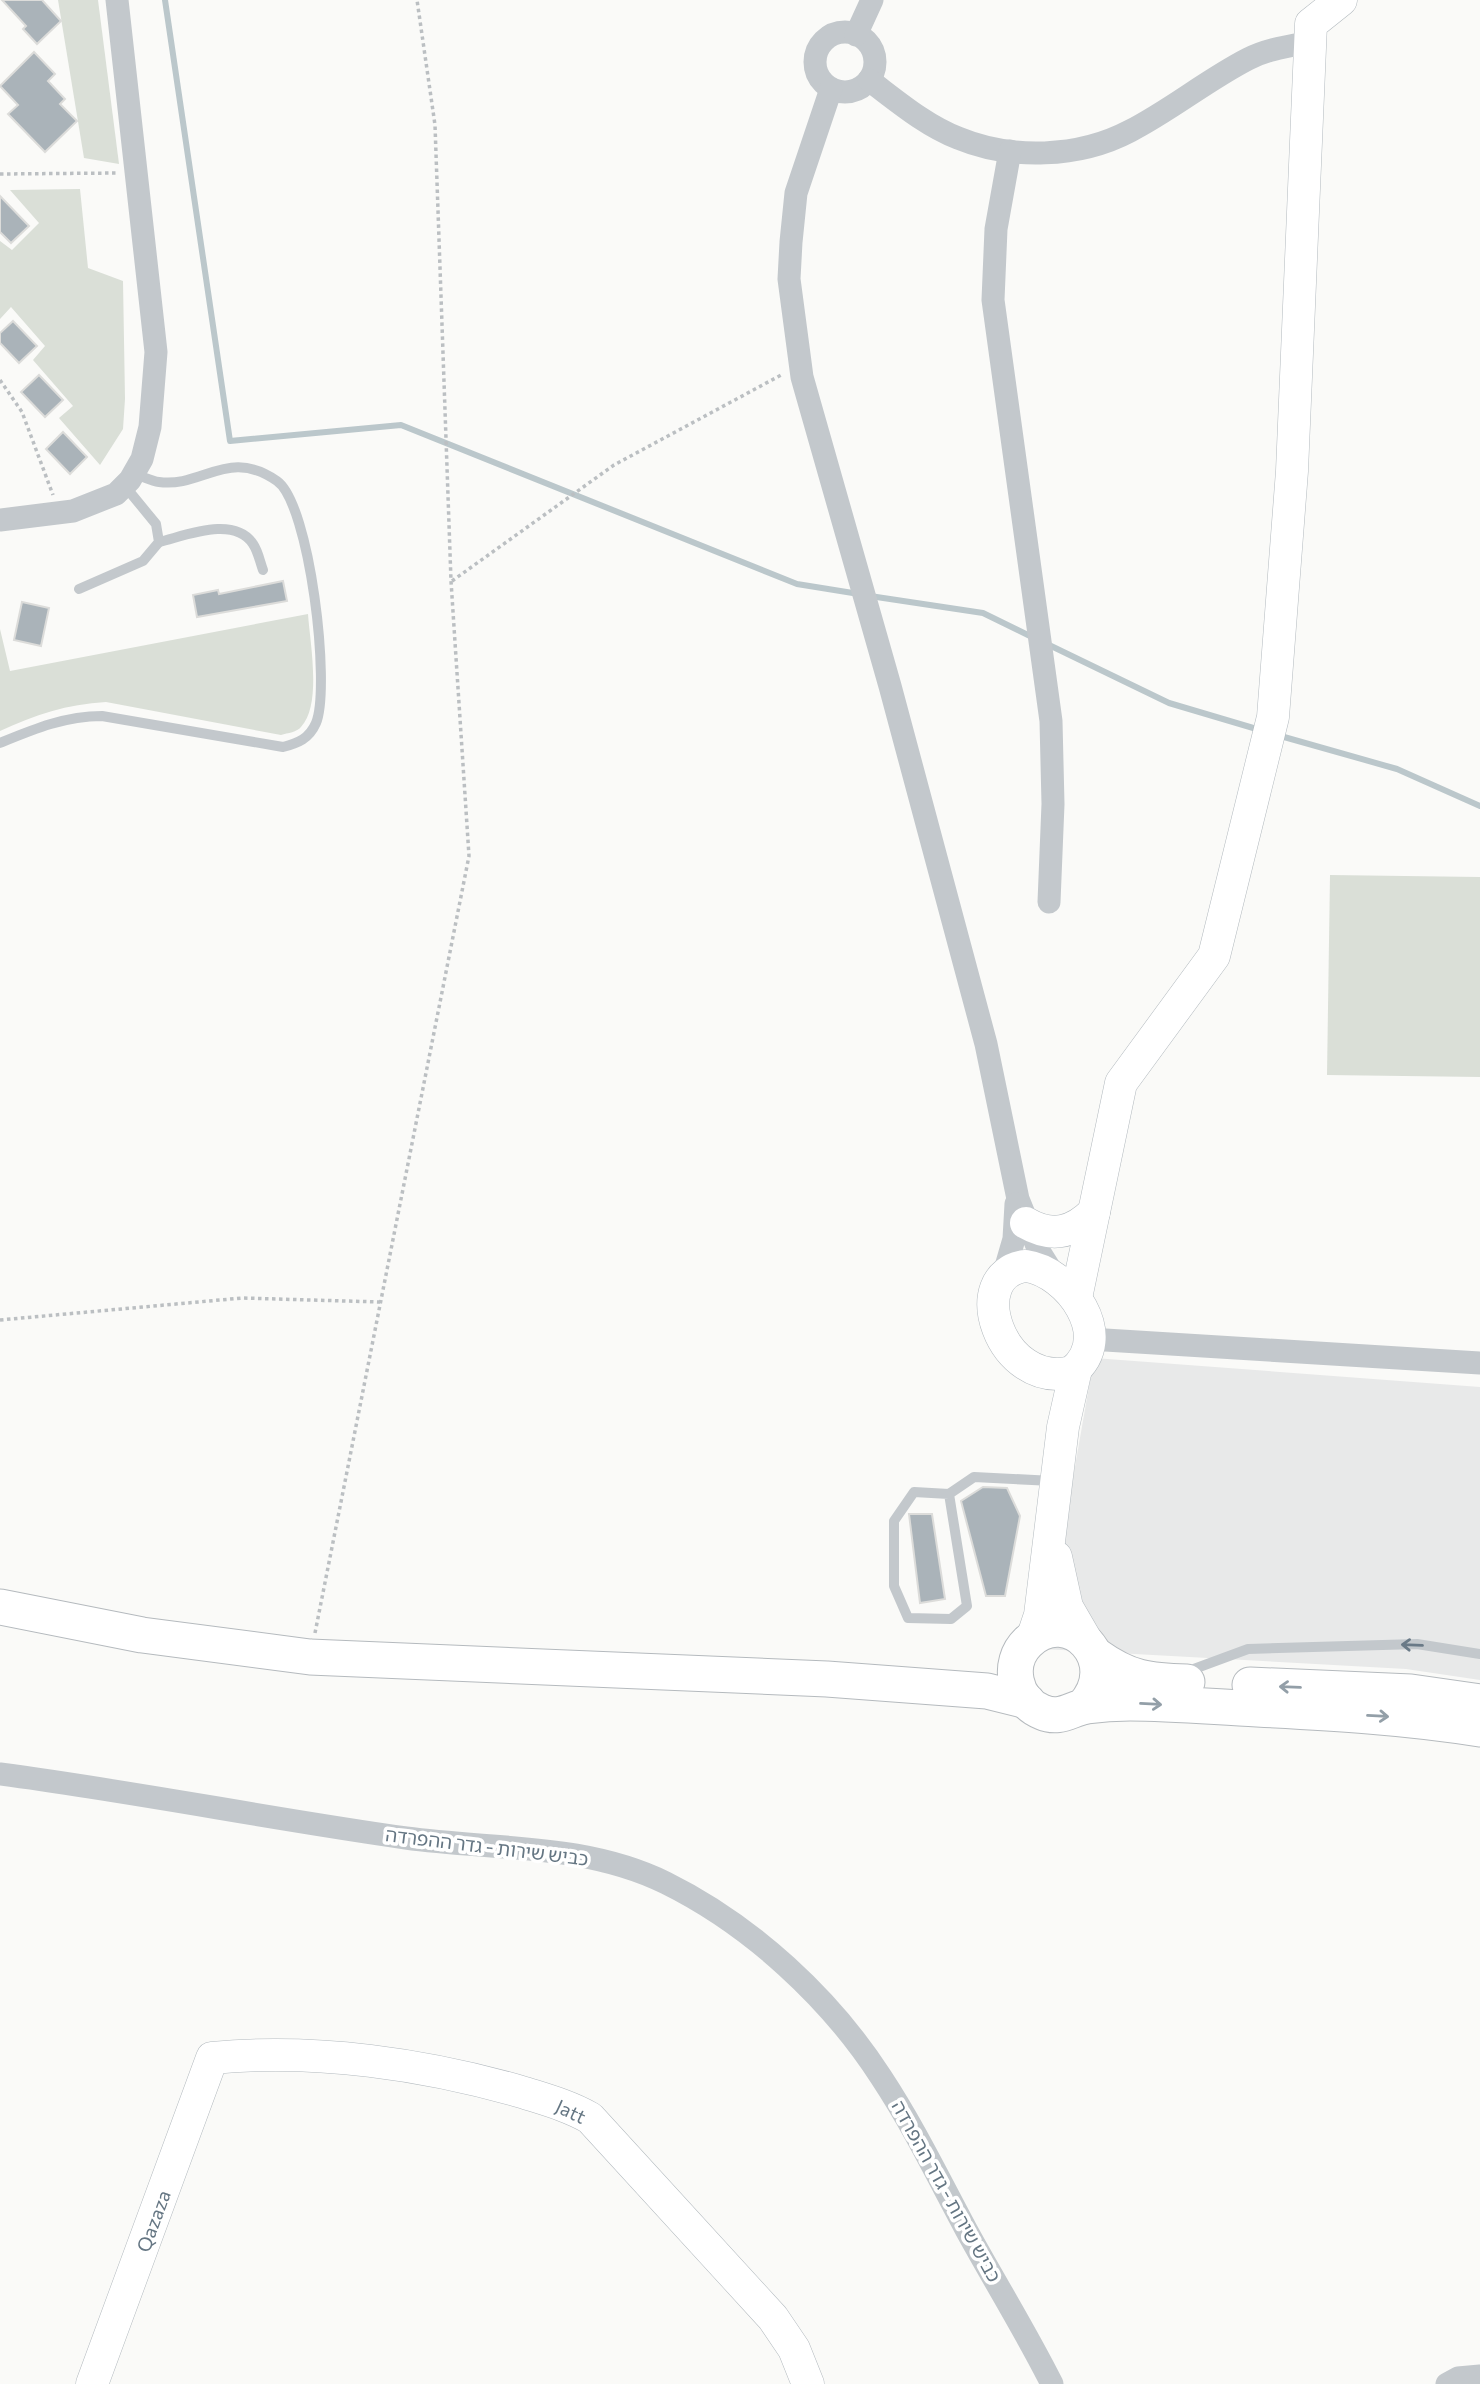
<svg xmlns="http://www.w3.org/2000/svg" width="1480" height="2384" viewBox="0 0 1480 2384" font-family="Commissioner,'Noto Sans Hebrew',sans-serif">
<rect width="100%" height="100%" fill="#fafaf8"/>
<!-- built -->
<path fill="#e8e9e9" d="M1094 1358 1480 1387V1680L1406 1669 1043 1649Z"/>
<!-- green -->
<g fill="#dadfd7">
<path d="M58 0H98L119 164 84 158Z"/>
<path d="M80 189 88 268 123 281 125 399 123 429 100 465 59 418 73 406 33 360 45 346 11 307 0 319V241L12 250 39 223 10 190Z"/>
<path d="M308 614C310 643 322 705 301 727 297 732 288 733 281 735L106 702C67 704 35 715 0 731V629L10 671Z"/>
<path d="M1330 875 1480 877V1077L1327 1075Z"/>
</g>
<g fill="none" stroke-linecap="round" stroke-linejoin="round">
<!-- stream -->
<g stroke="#bbc7cb" stroke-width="6">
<path d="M165 0 230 441 401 425 797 584 859 594"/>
<path d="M870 596 983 613 1034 638"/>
<path d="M1047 644 1169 703 1260 730"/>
<path d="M1277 735 1397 769 1480 806"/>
</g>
</g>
<!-- building -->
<g fill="#aab3b9" stroke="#dcdcda" stroke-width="2">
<path d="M2 0H42L61 21 37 44 23 29 26 26Z"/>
<path d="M34 52 55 74 48 81 65 99 60 104 77 121 45 152 8 114 18 105 0 86Z"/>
<path d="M0 196 29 226 11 243 0 232Z"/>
<path d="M13 321 37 346 19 363 0 343V333Z"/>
<path d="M39 375 63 400 45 417 21 392Z"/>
<path d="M63 432 87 457 70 474 46 449Z"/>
<path d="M283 581 287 601 197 617 193 595 218 590 219 594Z"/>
<path d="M22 602 49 608 41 646 14 640Z"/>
<path d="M983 1487 1007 1488 1020 1516 1005 1596H986L961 1501Z"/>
<path d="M909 1514H932L945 1599 920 1603Z"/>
</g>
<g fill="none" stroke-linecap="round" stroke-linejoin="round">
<!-- secondary casing -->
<g stroke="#b3babf" stroke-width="33">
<g id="secondary">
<path d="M1026 1223C1052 1238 1073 1233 1094 1212"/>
<path d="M1026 1266C1069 1272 1116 1337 1072 1372 1000 1390 962 1273 1026 1266Z"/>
<path d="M1076 1298 1121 1083 1214 956 1273 717 1292 471 1311 24 1341 0"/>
<path d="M1056 1557 1067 1607 1089 1645"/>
<path d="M1032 1639 1040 1615 1063 1427 1076 1369"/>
<path d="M92 2384 212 2058C315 2048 426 2064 525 2093 547 2100 569 2106 590 2118L773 2318 794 2349 808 2384"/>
</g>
</g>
<!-- primary casing -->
<g stroke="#b5babe" stroke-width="37">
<g id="primary">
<path d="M0 1607 142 1635 310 1657 827 1679 987 1691 1027 1701"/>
<path d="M1097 1656C1129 1679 1149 1681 1187 1682"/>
<path d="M1250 1685 1411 1692 1480 1702"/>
<path d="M1083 1707C1125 1662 1069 1603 1028 1642 1006 1663 1014 1701 1042 1712 1060 1720 1070 1709 1087 1706 1101 1704 1115 1703 1130 1703 1172 1703 1215 1707 1257 1709 1332 1713 1406 1717 1480 1729"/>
</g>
</g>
<!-- path -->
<g stroke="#bbbfc2" stroke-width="3.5" stroke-dasharray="3.5 3.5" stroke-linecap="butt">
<path d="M0 174 117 173"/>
<path d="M0 380 22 412 53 495"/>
<path d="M452 581 614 465 783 374"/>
<path d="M0 1320 242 1298 380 1302"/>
<path d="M315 1633 469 856 451 581 435 125 417 0"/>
</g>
<!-- lane -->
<g stroke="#c3c8cc" stroke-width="10">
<path d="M159 542C185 536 234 515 253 544 258 551 260 562 263 570"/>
<path d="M79 589 143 561 159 542 156 524 124 485"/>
<path d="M0 743C34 729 65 716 102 716L283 747C298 743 309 739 316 723 331 687 310 504 277 481 229 447 202 488 159 482 151 481 142 476 134 474"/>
<path d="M949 1494 914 1492 894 1521V1586L908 1618 951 1619 967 1606 949 1494 974 1477 1053 1481"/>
<path d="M1183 1673 1248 1649 1417 1644 1480 1654"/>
</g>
<!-- street -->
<g stroke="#c3c8cc" stroke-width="23">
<circle cx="845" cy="62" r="30"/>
<path d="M856 35 872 0"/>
<path d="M869 80C897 101 925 125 958 138 1011 160 1079 158 1130 131 1171 110 1207 80 1248 59 1267 49 1290 46 1310 42"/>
<path d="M831 89 796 193 791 242 789 279 802 377 890 686 986 1044 1018 1199 1039 1251 1054 1275"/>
<path d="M1010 151 996 229 993 300 1051 721 1053 804 1049 902"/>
<path d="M0 520 73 511 116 494 130 480 142 459 150 427 156 352 117 0"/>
<path d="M1003 1277 1014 1239 1016 1204"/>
<path d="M1089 1339 1480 1363"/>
<path d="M0 1774C136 1792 271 1819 406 1838 494 1850 585 1843 666 1883 751 1925 830 1998 881 2077 914 2127 940 2181 968 2233 996 2284 1026 2332 1052 2384"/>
<path d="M1447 2384 1458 2378 1480 2376"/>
</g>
<!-- secondary -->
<use href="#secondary" stroke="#fff" stroke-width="32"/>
<!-- primary -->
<use href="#primary" stroke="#fff" stroke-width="35"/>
</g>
<!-- one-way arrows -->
<defs><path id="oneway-shaft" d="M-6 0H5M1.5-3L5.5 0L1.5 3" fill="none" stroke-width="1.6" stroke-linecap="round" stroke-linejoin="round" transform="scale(1.75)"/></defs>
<use stroke="#6a7a87" href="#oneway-shaft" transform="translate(1412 1645) rotate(-178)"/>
<g stroke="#939fa8">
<use href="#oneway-shaft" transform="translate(1290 1687) rotate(-178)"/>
<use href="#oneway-shaft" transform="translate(1151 1704) rotate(3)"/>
<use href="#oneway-shaft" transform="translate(1378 1716) rotate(3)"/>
</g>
<g text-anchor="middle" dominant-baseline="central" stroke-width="7" stroke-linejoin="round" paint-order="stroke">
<!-- street labels -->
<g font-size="19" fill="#657683" stroke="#fff">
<text transform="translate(487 1846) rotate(7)">כביש שירות - גדר ההפרדה</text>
<text transform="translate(571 2111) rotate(25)">Jatt</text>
<text transform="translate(947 2191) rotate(61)">כביש שירות - גדר ההפרדה</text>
<text transform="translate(153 2221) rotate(-70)">Qazaza</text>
</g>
</g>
</svg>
